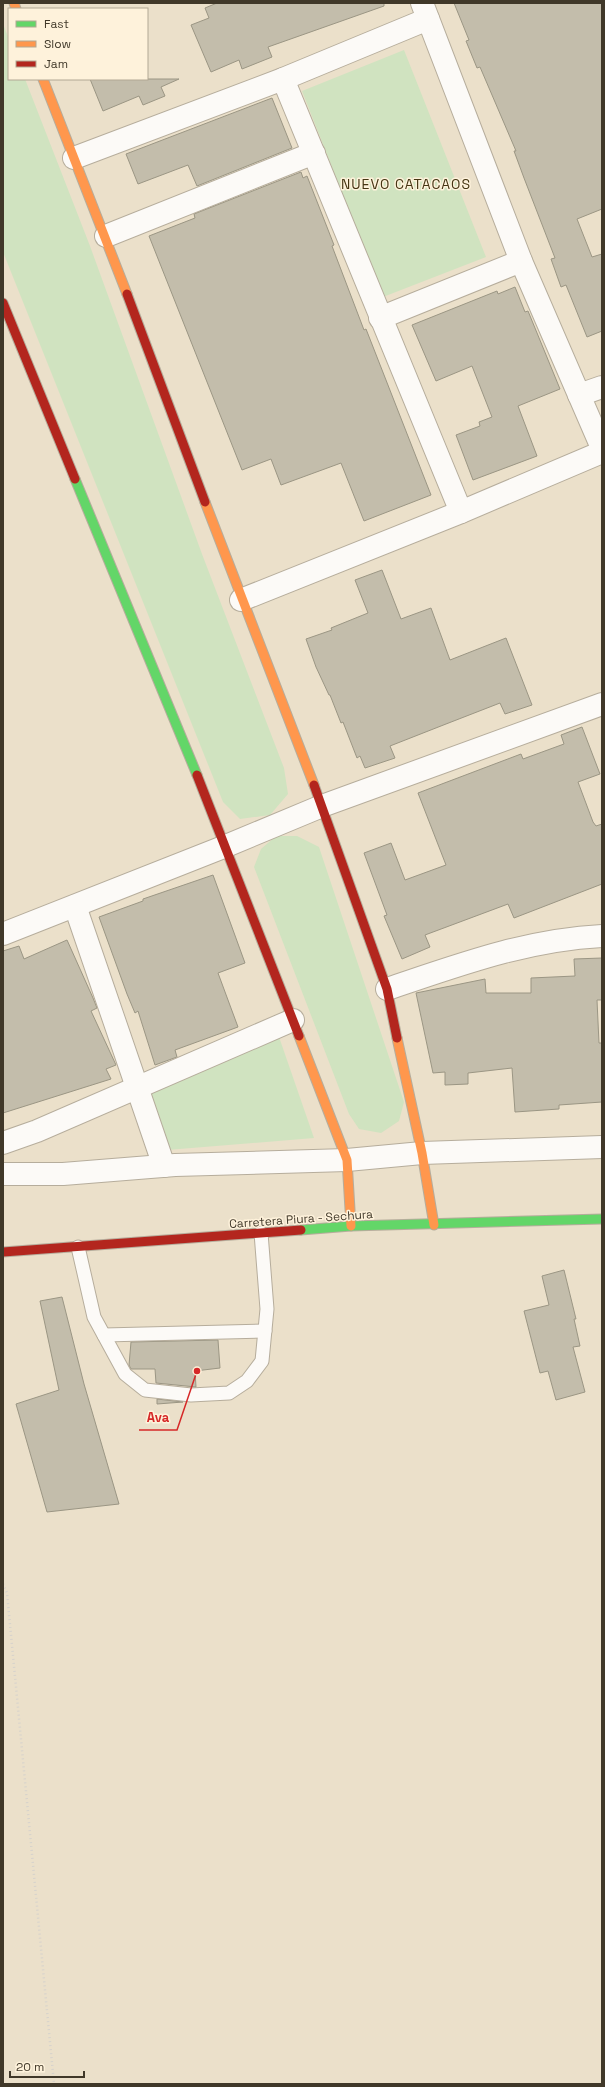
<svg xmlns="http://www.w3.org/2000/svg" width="605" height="2087" viewBox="0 0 605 2087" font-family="'Space Grotesk',sans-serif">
<rect width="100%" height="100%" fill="#ebe0ca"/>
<!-- green -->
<g fill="#d0e3c0">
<path d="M3 24 9 39V79H25L90 246 202 554 284 768 288 794 270 815 240 819 223 802 3 252Z"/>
<path d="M404 50 486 257 383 297 302 91Z"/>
<path d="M276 836H297L319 847 404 1102 399 1121 381 1133 359 1129 349 1114 254 867 261 849Z"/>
<path d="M278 1034 314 1138 167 1150 148 1089Z"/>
</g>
<!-- building -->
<g fill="#c3bdab" stroke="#9b9684">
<path d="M217 3H384V6L268 47 272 57 242 69 239 60 211 72 191 25 209 18 205 8Z"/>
<path d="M454 3H602V209L577 219 592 257 602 254V331L587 337 566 285 561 287 551 259 555 258 524 178 514 151H516L480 67 477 68 466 41 469 40Z"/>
<path d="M90 79H179L161 87 165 96 143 105 139 96 103 111Z"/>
<path d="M272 98 292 148 197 186 188 165 138 184 126 154Z"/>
<path d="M301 172 303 178 307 176 334 245 332 246 364 330 366 329 431 495 364 521 341 463 281 485 271 459 242 470 149 236 195 218 194 214Z"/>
<path d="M515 287 525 312 528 311 560 389 518 406 537 456 473 480 456 435 480 426 479 422 492 417 472 366 436 381 412 325 497 291 498 294Z"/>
<path d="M382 570 401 619 431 608 450 660 506 638 532 705 505 714 500 703 446 724 390 746 395 758 365 768 360 756 357 758 343 722 341 723 330 695H329L316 667 306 639 332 630 331 628 368 613 355 580Z"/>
<path d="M582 727 600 774 578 782 593 822 596 826 602 824V884L514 918 508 904 425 935 430 947 402 959 384 916 387 915 364 853 391 843 405 880 446 865 418 793 521 754 523 759 564 744 561 735Z"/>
<path d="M213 875 245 963 218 973 238 1027 175 1050 177 1057 155 1065 138 1011 135 1013 127 994 99 917 143 901V899Z"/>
<path d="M67 940 93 998 97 1008 91 1011 116 1065 106 1069 111 1079 3 1113V951L19 946 24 959Z"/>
<path d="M602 958V1000H597L599 1043H602V1102L559 1105V1109L515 1112 512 1068 468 1073V1084L445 1085V1072L433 1073 416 993 485 979 486 993H531V978L575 976 574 959Z"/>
<path d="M564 1270 576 1319H574L580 1346 573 1347 585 1392 556 1400 548 1371 540 1373 524 1311 549 1305 542 1276Z"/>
<path d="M62 1297 84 1384 119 1504 47 1512 16 1404 59 1390 40 1301Z"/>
<path d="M218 1340 220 1368 195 1371 196 1387 156 1383 155 1369H131L129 1365 131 1342Z"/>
<path d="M157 1399 183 1402 157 1404Z"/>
</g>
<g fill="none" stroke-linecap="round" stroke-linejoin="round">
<!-- lane casing -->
<g stroke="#b6ad9c" stroke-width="15">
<g id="lane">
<path d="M78 1247 94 1317 125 1374 145 1390 191 1395 229 1393 247 1381 262 1361 267 1309 261 1233"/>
<path d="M104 1335 265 1331"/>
</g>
</g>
<!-- street casing -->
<g stroke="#b6ad9c" stroke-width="24">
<g id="street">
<path d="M422 3 521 261 602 448"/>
<path d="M283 79 461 512"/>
<path d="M74 158 283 79 428 19"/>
<path d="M106 236 314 153"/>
<path d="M380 318 521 261"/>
<path d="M579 395 602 387"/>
<path d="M241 600 461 512 602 452"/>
<path d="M75 906 164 1166"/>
<path d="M3 934 226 846 322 806 602 704"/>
<path d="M387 989C459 965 525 940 602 936"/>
<path d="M3 1143 37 1131 293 1020"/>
<path d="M3 1174H63L175 1165 347 1160 422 1153 602 1147"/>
</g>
</g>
<!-- fast casing -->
<g stroke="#b6ad9c" stroke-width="11">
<g id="fast">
<path d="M75 479 197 775"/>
<path d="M301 1230 351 1226 602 1219"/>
</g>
</g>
<!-- slow casing -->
<g stroke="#b6ad9c" stroke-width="11">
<g id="slow">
<path d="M14 3 16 9"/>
<path d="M43 79 127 294"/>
<path d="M205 502 314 785"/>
<path d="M299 1036 347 1160 351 1226"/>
<path d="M397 1038 422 1153 434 1225"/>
</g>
</g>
<!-- jam casing -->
<g stroke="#b6ad9c" stroke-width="11">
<g id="jam">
<path d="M127 294 205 502"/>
<path d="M3 303 75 479"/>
<path d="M197 775 299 1036"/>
<path d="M314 785 387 989 397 1038"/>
<path d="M3 1252 301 1230"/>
</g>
</g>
<!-- path -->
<path stroke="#d6d2cc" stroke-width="2.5" stroke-dasharray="1 3" stroke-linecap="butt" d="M3 1584 7 1593 54 2084"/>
<!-- lane -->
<use href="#lane" stroke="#fcfaf7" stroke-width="13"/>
<!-- street -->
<use href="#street" stroke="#fcfaf7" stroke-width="22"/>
<!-- fast -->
<use href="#fast" stroke="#63d668" stroke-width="9"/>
<!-- slow -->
<use href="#slow" stroke="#ff974d" stroke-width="9"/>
<!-- jam -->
<use href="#jam" stroke="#b3261e" stroke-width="9"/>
</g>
<g text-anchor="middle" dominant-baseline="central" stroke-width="3" stroke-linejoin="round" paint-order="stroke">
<!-- street labels -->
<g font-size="12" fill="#403829" stroke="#fef2db">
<text transform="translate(301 1219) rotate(-4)">Carretera Piura - Sechura</text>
</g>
<!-- quarter labels -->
<g font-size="14" letter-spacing="1" fill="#453512" stroke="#fef2db">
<text x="406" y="184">NUEVO CATACAOS</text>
</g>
</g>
<!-- callouts -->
<path fill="none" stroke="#d62828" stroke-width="1.5" d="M197 1371L177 1430H139"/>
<circle fill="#d62828" stroke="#fef2db" stroke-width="1.5" cx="197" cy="1371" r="4"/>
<g font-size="13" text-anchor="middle" font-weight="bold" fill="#d62828" stroke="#fef2db" stroke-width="3" stroke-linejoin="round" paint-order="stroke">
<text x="158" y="1422">Ava</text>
</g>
<!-- border -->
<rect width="605" height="2087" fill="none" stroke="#403829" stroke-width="8"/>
<!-- legend -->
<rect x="8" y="8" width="140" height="72" fill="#fef2db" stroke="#b2a894"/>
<rect x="16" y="21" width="20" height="6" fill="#63d668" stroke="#b2a894"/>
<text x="44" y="28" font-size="12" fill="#403829">Fast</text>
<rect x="16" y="41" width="20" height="6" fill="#ff974d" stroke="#b2a894"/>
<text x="44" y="48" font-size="12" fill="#403829">Slow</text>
<rect x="16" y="61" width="20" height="6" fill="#b3261e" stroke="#b2a894"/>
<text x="44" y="68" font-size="12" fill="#403829">Jam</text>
<!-- scale -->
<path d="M10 2071v6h74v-6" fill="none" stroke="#403829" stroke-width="2"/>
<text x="16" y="2071" font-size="12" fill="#403829" stroke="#fef2db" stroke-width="3" paint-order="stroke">20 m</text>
</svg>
